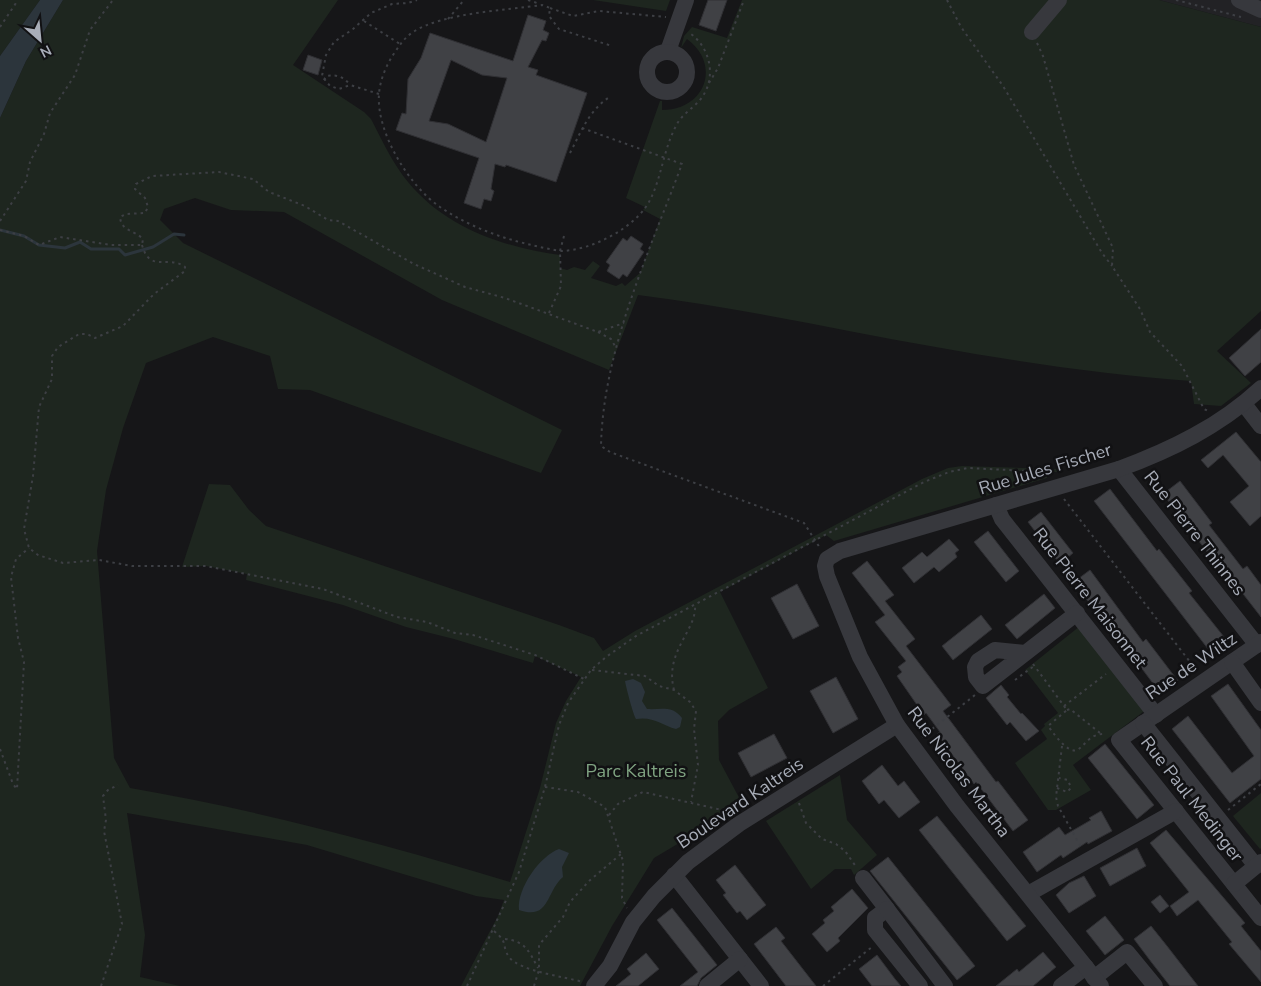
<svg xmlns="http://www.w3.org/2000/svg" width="1261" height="986" viewBox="0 0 1261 986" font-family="'Nunito Sans',sans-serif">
<rect width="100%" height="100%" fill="#161618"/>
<!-- built -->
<path fill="#222225" d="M1159 0H1261V27Z"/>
<!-- green -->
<g fill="#1e261f">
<path d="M0 0H40L0 56Z"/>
<path d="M63 0H338L293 65 364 112 371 119C382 140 393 164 408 182 446 228 503 247 560 255V268L567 270 574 267 585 270 593 261 600 266 591 278 616 286 622 283 625 286 640 273 660 219 643 210 645 207 626 198 660 101H662V110C705 110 722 65 687 39L681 48 684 36 692 27 727 38 742 0H1159L1261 27V311L1217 351 1251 383 1221 406 1194 404 1191 381C1078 373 965 353 854 332 782 318 710 304 638 295L609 370 442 300 284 212 231 210 195 198 164 209 160 220 183 243 562 430 541 473 310 390 278 389 270 356 213 337 146 363 123 428 106 490 97 551 114 758 130 788C258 810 385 844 510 882L540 788 556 723 566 701 581 677 535 656 533 663 454 639 406 627 343 605 246 580 247 574 206 566 182 567 209 484 230 485 249 510 266 526 559 625 594 638 603 651 635 631 922 479 948 468 962 466 1057 469V472H1048L1047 478 834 541 826 535 720 592 768 688 729 710 718 721 719 760 743 805 654 858 612 926 580 986H461L498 916 504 900 476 896 307 845 127 813 145 935 140 977 180 986H0V118L26 61Z"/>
<path d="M593 0H670L666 11Z"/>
<path d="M1080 626 1143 706V712L1073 765 1091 790 1056 810H1048L1015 763 1047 739 1041 730 1045 726 1044 724 1058 713 1025 670Z"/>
<path d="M840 775 847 820 877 855 854 875 851 869H835L811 889 766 821Z"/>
<path d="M1261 793V848L1260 849 1233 816Z"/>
</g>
<!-- water -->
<g fill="#2c353c">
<path d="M40 0H63L26 61 0 118V56Z"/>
<path d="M633 679 641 683 645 692 642 701 647 709C661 710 672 705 682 718L680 727 676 729C662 725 653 716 636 719 633 714 626 687 625 681Z"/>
<path d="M559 849 569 853 562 867 563 877C546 891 550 921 519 910 517 888 540 856 559 849Z"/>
</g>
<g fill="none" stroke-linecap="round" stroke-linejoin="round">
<!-- stream -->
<path stroke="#2c353c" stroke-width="3" d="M0 230 24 236 39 245 65 248 80 242 91 249H119L125 255 153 247 174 234 184 235"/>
</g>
<!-- building -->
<g fill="#404145" stroke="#303034" fill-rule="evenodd">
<path d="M708 0H727L716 31 699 25Z"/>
<path d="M528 15 546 21 543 30 549 33 546 41 542 40 528 67 538 70 536 75 587 93 556 182 506 165 505 167 495 164 491 189 494 191 491 201 484 199 481 209 464 203 479 158 396 130 402 113 406 114 408 79 421 58 430 33 513 61ZM451 60 482 75 507 78 486 142 448 124 429 121Z"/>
<path d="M308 55 322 60 318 75 303 70Z"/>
<path d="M631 236 643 244 640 249 644 252 627 277 623 274 619 279 607 271 610 265 606 262 623 238 627 241Z"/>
<path d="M1261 329V362L1245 376 1229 358Z"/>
<path d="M1236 432 1261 462V516L1250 526 1230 502 1249 486 1223 455 1208 468 1201 460Z"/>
<path d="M1180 481 1212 523 1209 525 1243 569 1247 566 1261 585V617L1223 568 1221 570 1163 494Z"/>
<path d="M1110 489 1157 551 1159 549 1192 591 1189 593 1228 642 1212 654 1094 501Z"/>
<path d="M1041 512 1073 553 1060 564 1028 522Z"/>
<path d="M988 531 1019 571 1006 582 974 542Z"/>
<path d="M949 539 959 550 955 553 957 557 939 572 934 567 914 583 902 568 922 552 927 557Z"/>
<path d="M867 561 894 595 885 601 915 639 906 646 951 705 943 711 996 782 998 781 1028 820 1013 831 976 782 974 784 937 734 940 732 926 713 924 715 897 676 902 672 898 667 906 661 875 622 885 615 852 573Z"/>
<path d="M1090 570 1143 642 1146 639 1178 681 1161 694 1122 642 1119 644 1074 582Z"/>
<path d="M797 584 819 626 793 639 771 598Z"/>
<path d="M1044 594 1055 608 1017 639 1005 625Z"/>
<path d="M981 615 992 629 953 660 942 646Z"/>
<path d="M836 677 858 719 833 733 810 691Z"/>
<path d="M1228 684 1261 730V779L1230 803 1172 729 1188 716 1232 773 1254 756 1211 696Z"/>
<path d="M1001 685 1009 695 1007 697 1021 714 1022 713 1039 731 1026 741 1010 722 1007 725 986 698Z"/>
<path d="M774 734 787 758 751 777 738 753Z"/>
<path d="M1105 744 1154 805 1137 819 1088 758Z"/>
<path d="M882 765 898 786 904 781 920 802 899 818 884 800 879 804 862 781Z"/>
<path d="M1101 811 1112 831 1088 844 1087 842 1063 858 1061 855 1037 872 1023 852 1059 827 1065 835 1091 820 1089 818Z"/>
<path d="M937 816 1026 926 1007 941 919 830Z"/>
<path d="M1166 830 1245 923 1241 926 1261 951V982L1229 944 1232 942 1198 900 1177 916 1170 906 1189 892 1150 843Z"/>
<path d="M1137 848 1146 866 1110 886 1100 868Z"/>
<path d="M888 857 975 966 957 980 870 871Z"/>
<path d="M735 865 766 905 747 920 740 911 737 913 723 895 726 893 716 880Z"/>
<path d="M1084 876 1096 896 1069 913 1056 895 1069 883Z"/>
<path d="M852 889 868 908 838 938 840 941 827 952 812 934 825 923 823 920 834 911 831 907Z"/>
<path d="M1160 895 1169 906 1160 913 1151 902Z"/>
<path d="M672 908 717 965 701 978 697 986H680L698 972 657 920Z"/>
<path d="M1105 916 1124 940 1105 955 1086 931Z"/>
<path d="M1151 926 1167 946 1198 986H1170L1152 963 1134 939Z"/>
<path d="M776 927 785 938 781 941 816 986H786L754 944Z"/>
<path d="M1043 952 1056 967 1033 986H996L1017 969 1019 972Z"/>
<path d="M646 953 659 969 638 986H616L631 974 627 969Z"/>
<path d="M877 955 895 979 901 986H872L859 969Z"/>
</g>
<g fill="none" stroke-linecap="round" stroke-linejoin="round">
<!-- path -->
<g stroke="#3d3f44" stroke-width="2" stroke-dasharray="2.5 4" stroke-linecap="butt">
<path d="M528 0 540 4"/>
<path d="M947 0 961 27 1003 86 1102 253 1112 266"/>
<path d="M1176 0 1241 17"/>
<path d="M550 8 573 16 599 11 666 17"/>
<path d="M448 19 464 0"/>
<path d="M364 21 400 44"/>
<path d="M0 27 18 0"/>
<path d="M1037 43 1043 56 1074 165 1113 248 1112 266 1140 309 1150 332 1182 366 1204 409 1208 411"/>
<path d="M324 80 326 76C337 74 344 77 350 85"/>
<path d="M709 83 718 68 744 0"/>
<path d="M379 94 350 85 339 89 330 86 322 76 326 55 334 42 353 29 371 13 392 4 408 3 417 0"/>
<path d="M582 128 682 164C649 253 603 350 601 446L610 452 804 523 820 548"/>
<path d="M570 153C582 130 589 110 611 96"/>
<path d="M0 221 26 181 30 162 44 134 50 113 75 75 90 30 113 0"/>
<path d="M0 230 24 236 39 245 60 237 111 245H142L143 239C134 230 121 231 120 217L126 214 145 213 148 207 145 198 135 189 136 184 152 176 219 172 253 179 269 192 305 206 328 220 338 221 414 264 465 287 505 298 598 332 624 323"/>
<path d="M564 236 560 251C517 243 477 232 440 207 409 186 376 132 379 94 380 80 386 66 393 55 399 46 404 38 413 32 442 13 507 10 542 5L550 8 549 16 559 29 612 46"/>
<path d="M142 245C150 274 168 254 185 267V271L154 294 123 326 95 338 87 334H79L58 347 52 356V379L39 407 33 476 24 529 29 548 38 555 63 563 99 560 132 566H206L323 589 397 617 427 622 455 633 473 635 535 655 584 679"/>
<path d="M549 313 561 286 560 251C591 251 638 227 651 198 662 175 664 148 676 126 681 115 692 109 699 101 718 80 711 46 688 32"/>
<path d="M598 332 611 339 616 348"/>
<path d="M1064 499 1197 671"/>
<path d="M1033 664 1067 710 1048 726C1085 777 1076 732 1106 734"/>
<path d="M592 670 645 676 659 686 674 690 690 702 696 711 694 729 698 765 691 802"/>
<path d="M1015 680 1034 666"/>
<path d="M674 690C664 651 697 631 695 605"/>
<path d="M1064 706 1106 674"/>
<path d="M1067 710 1070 709 1100 733"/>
<path d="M922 737 975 695"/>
<path d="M1062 746 1056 797 1058 806 1082 849"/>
<path d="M0 749 13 784 17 789 24 662 18 638 11 577 16 559 29 548"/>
<path d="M545 787 578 792 605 807 623 861 622 898 627 908"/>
<path d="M1057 788 1067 792 1071 788 1068 780 1059 778"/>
<path d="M799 803 806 823 822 839 836 844 845 851 857 868"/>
<path d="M1228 810 1261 784"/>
<path d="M609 815 618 804 643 792 731 812"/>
<path d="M494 931C509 943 501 945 509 957 519 971 566 977 583 982"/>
<path d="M505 939C525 941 529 951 538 968"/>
<path d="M101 986 122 924 104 831 106 820 103 796 108 790 118 785"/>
<path d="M467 986 519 872 545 787 559 725 568 703 591 670 606 657 636 636 924 482 949 472 968 468 1048 472 1051 475"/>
<path d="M534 986 539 970V945L563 917 570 902 589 881 621 854"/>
<path d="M823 986 872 947"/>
</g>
<!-- minor -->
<g stroke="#37383d" stroke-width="16">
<path d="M1239 0 1261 10"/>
<path d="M1032 32 1059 0"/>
<path d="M668 51 686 0"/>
<circle cx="667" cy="72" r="20"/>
<path d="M1244 404 1261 426"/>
<path d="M1119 469 1257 645"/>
<path d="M996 505 1002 519 1156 715"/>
<path d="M1261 642 1119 740 1261 918"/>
<path d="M1025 653 995 650 978 661 975 667 976 677 983 686 1077 613"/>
<path d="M1232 662 1261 703"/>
<path d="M1143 723 1256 866"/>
<path d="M674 875 761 986"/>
<path d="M863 878 887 909 875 918V930L920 986"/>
<path d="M1234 884 1261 862"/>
<path d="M1028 894 1176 811"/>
<path d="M887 909 945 986"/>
<path d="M1094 978 1127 952 1155 986"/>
<path d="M594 986 610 966 633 922 654 896 688 862 739 824 897 725"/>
<path d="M707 986 740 959"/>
<path d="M1061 986 1086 967"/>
<path d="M1101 986 957 806 897 725 860 657 827 576 825 566 827 559 840 551 1119 469C1171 450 1220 426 1261 388"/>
</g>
</g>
<g text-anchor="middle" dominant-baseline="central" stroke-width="5" stroke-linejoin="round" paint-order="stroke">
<!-- street labels -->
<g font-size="18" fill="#a8adb8" stroke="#111113">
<text transform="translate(1045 469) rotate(-17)">Rue Jules Fischer</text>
<text transform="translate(1195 533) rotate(52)">Rue Pierre Thinnes</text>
<text transform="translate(1090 598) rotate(52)">Rue Pierre Maisonnet</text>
<text transform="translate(1191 666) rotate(-34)">Rue de Wiltz</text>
<text transform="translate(959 772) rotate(53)">Rue Nicolas Martha</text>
<text transform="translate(1192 799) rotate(52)">Rue Paul Medinger</text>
<text transform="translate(740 803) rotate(-34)">Boulevard Kaltreis</text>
</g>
<!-- park labels -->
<g font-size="18" fill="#7fa381" stroke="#111113">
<text x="636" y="771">Parc Kaltreis</text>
</g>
</g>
<!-- north arrow -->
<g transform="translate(40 40) rotate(153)" stroke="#111113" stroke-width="4" paint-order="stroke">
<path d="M0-4L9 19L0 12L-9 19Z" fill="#a8adb8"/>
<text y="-8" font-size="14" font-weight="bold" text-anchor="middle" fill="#a8adb8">N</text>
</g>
</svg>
